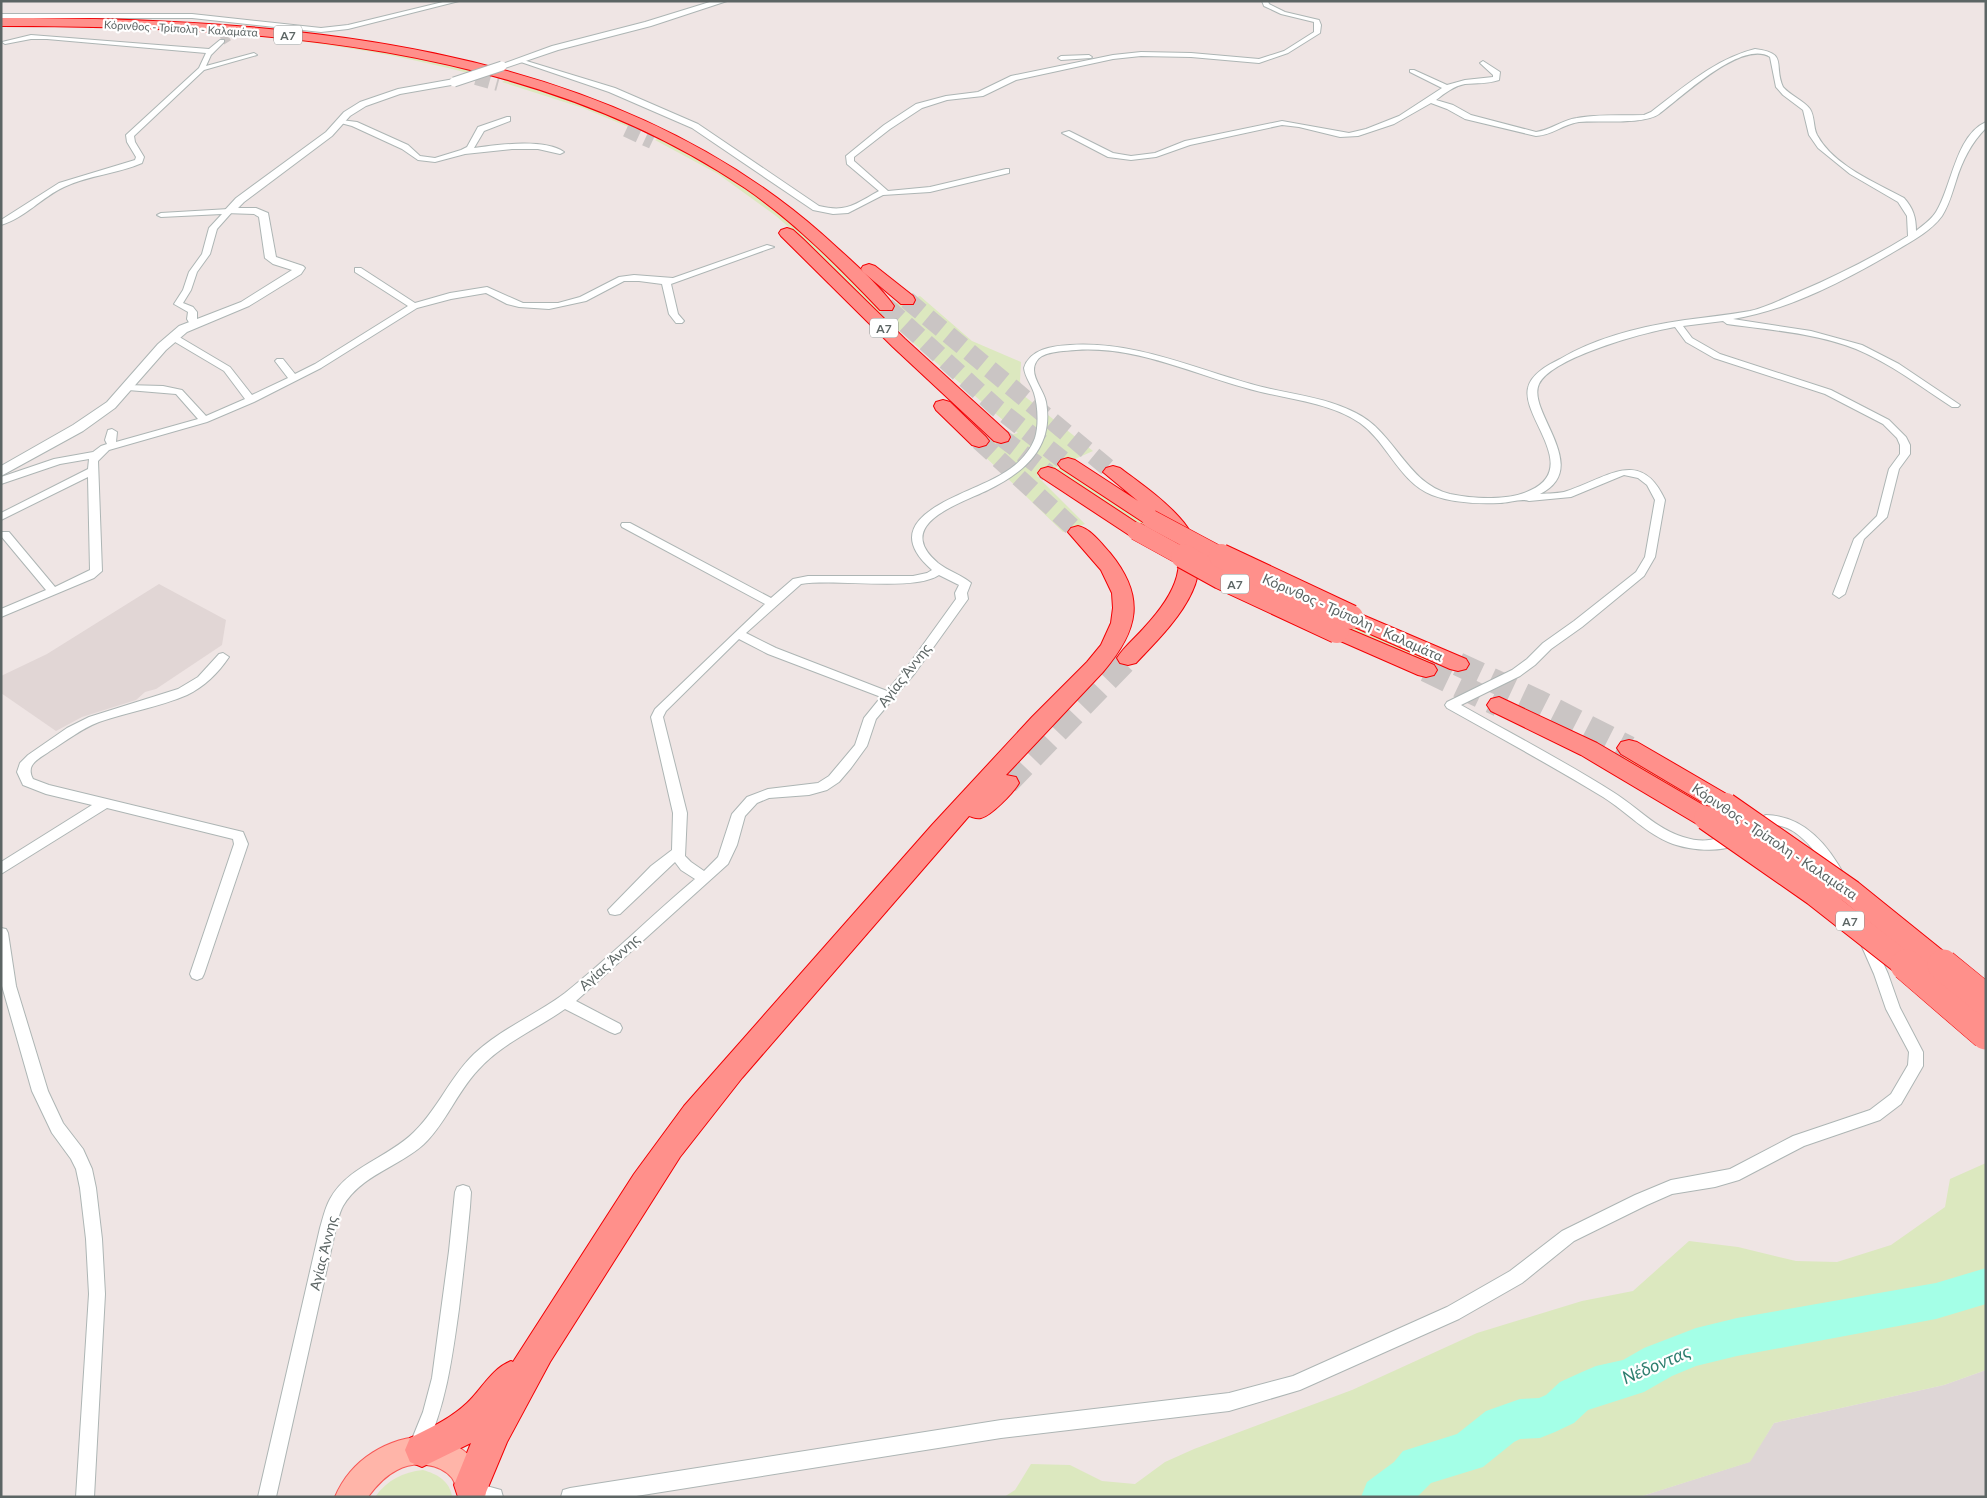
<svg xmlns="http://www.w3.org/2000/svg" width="1987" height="1498" viewBox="0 0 1987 1498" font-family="Lato,sans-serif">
<rect width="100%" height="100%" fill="#efe5e4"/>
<!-- industrial -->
<path fill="#ded6d6" d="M1986 1370V1497H1639L1749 1462 1774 1423 1944 1385Z"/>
<!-- education -->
<path fill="#e1d6d5" d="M159 584 226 620 222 645 156 689 145 692 136 700 82 717 56 731 1 693V676L47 654Z"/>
<!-- green -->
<g fill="#dce8bf">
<path d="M1 25C163 25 326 33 484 74L480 76C325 34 162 25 1 26Z"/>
<path d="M505 80 587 106 635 126 631 128 583 108 502 82Z"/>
<path d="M660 138C687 154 716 168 742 186 793 220 836 264 879 308L920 296 972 341 1021 362 1020 381 1023 395 1093 451 1037 476 1085 524 1063 532 974 446 1018 433 874 309 815 250 776 216 718 174 655 140Z"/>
<path d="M1061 467 1110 501 1159 531 1444 665 1440 669 1343 626 1131 520 1055 470Z"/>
<path d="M1622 753 1718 809 1714 814 1617 757Z"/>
<path d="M1986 1163V1370L1944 1385 1774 1423 1750 1462 1639 1497H1004L1015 1490 1031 1464 1070 1465 1102 1481 1135 1484 1165 1462 1194 1449 1352 1390 1477 1333 1582 1301 1633 1291 1689 1241 1738 1247 1796 1261 1837 1262 1891 1245 1945 1207 1950 1179Z"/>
<path d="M423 1470C437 1474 450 1481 452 1497H375C387 1480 403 1472 423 1470Z"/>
</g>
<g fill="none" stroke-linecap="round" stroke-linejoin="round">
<!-- river -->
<path fill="#a4ffe7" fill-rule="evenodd" d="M1986 1268V1304L1936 1319 1737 1356 1696 1366 1672 1376 1644 1392 1588 1410 1574 1423 1555 1432 1540 1438 1520 1439 1514 1442 1483 1467 1431 1483 1417 1497H1361L1367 1482 1394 1462 1403 1451 1457 1434 1486 1411 1520 1399 1539 1398 1546 1395 1560 1382 1582 1372 1596 1366 1623 1360 1644 1348 1696 1328 1737 1318 1936 1283Z"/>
<!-- minor-tunnel -->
<path stroke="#cac5c4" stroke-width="8" stroke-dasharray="8 4" stroke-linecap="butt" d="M222 41 244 28"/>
<!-- motorway-tunnel-far2 -->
<g stroke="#cac5c4" stroke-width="14" stroke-dasharray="14 7" stroke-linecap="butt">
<path d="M476 78 498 84"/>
<path d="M626 130 652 142"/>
</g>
<!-- motorway-tunnel-far1 -->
<g stroke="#cac5c4" stroke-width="18" stroke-dasharray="18 9" stroke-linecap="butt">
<path d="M907 300 1113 472"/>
<path d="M886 306 997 408 1068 464"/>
<path d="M1001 437 1048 473"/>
<path d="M979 441 1078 532"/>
</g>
<!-- motorway-tunnel -->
<g stroke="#cac5c4" stroke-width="24" stroke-dasharray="24 12" stroke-linecap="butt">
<path d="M1458 664 1537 701 1629 748"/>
<path d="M1426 670 1499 705"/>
<path d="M1007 783 1128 658"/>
</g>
<!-- minor casing -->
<g stroke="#adb5b4" stroke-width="2">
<g id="minor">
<path d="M447 1H459L348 29 321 32 192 18H1V14H192L321 28 348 25Z"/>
<path d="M1262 1H1268L1269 4 1285 12 1319 20 1321 25 1320 33 1288 53 1259 63 1191 57 1141 56 1113 59 1016 80 983 96 947 100 922 108 890 129 854 157V161L888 191 930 187 1006 169H1009V173L930 192 883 195 848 213 833 214 813 210 692 128 609 92 515 60 520 59 615 88 698 124 819 206C847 213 855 204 879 191L847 164 846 156 884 125 916 104 946 96 978 92 1011 76 1113 55 1141 52 1191 53 1259 59 1284 51 1314 32V22L1281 14 1264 6Z"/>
<path d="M31 35 209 49 220 40H224V42L211 55 206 66 254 53 257 55 204 70 134 136 135 142 144 157 142 163C117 174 89 175 64 187 42 197 25 218 1 225V220L59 183 135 160 136 157 127 142 126 135 199 68 206 53 47 39H31L5 44 2 42Z"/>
<path d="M1755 49C1789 53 1773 65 1783 87 1791 96 1803 100 1810 109 1815 117 1813 127 1817 135 1834 166 1875 182 1904 198 1913 208 1916 217 1916 231 1923 225 1931 220 1936 212 1952 187 1955 136 1986 122V128C1971 143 1962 161 1956 181 1952 193 1949 205 1942 216 1931 231 1912 241 1897 250 1848 279 1789 310 1733 319L1811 331 1862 345 1899 364 1960 405 1958 407H1952C1921 387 1890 363 1856 349 1815 333 1770 330 1727 324L1723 321 1683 326 1692 338 1720 354 1831 390 1889 420 1906 437 1910 445V454L1899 469 1887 517 1864 539 1845 594 1839 598 1833 594 1854 539 1877 516 1889 469 1900 454V445L1897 438 1883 424 1825 394 1714 358 1686 342 1675 327C1646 332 1552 357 1539 384 1526 411 1593 468 1540 494 1549 493 1559 494 1567 491 1607 478 1641 447 1665 500L1655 557 1644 576 1582 627 1551 649 1535 665 1520 676 1461 705C1512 734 1564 761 1613 792 1636 806 1656 829 1683 837 1708 845 1716 838 1738 831L1743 833 1745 836C1733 856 1690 850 1673 844 1646 834 1627 812 1603 797 1552 766 1499 737 1447 708L1445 705 1447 702 1512 670 1527 659 1543 643 1574 621 1636 572 1645 557 1655 500 1647 485 1638 478 1624 475 1571 497 1529 501C1521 498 1509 503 1500 503 1478 504 1453 503 1432 495 1399 482 1388 443 1360 423 1328 401 1283 399 1246 388 1190 373 1136 346 1076 350 1065 351 1052 351 1042 356 1037 359 1034 364 1034 370 1034 381 1044 391 1046 402 1054 447 1025 472 988 490 960 504 892 524 938 563 948 571 962 575 971 583L967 593 968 599 915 673 876 719 867 746 851 768 839 782 827 790 809 795 769 798 757 803 745 816 737 845 728 864 576 1001 620 1024 622 1028 620 1032 615 1034 610 1032 565 1009C537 1029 502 1043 478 1070 457 1092 446 1123 424 1144 399 1167 361 1175 343 1206 339 1213 338 1221 336 1228L276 1497H258L320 1228C323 1218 325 1208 330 1199 348 1166 388 1158 414 1132 438 1109 450 1077 474 1054 500 1029 536 1015 565 993 610 957 651 916 695 879L681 870 675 862 620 914 615 915 610 914 608 910 651 866 672 850 673 813 651 717 655 709 765 604 622 527 621 525 622 523H630L771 598 793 579 808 576H913L927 573 932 570C870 516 969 495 1002 474 1016 466 1029 454 1035 438 1039 425 1038 406 1034 393 1031 384 1025 377 1024 368 1030 349 1052 346 1070 345 1134 341 1190 367 1251 384 1285 394 1324 396 1356 413 1395 432 1406 483 1450 494 1474 499 1509 501 1531 490 1580 467 1521 417 1528 388 1531 374 1548 365 1560 359 1597 337 1643 326 1685 320 1706 317 1728 315 1750 311 1768 307 1784 298 1801 291 1838 275 1874 257 1908 236L1907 216 1898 202 1850 174 1818 148 1809 135 1803 110 1783 95 1776 87 1770 57C1742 39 1681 98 1659 114 1644 125 1599 120 1579 122 1563 124 1553 135 1536 136L1465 119 1447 109 1431 103 1394 124 1358 136 1340 137 1299 127 1282 125 1190 145 1156 157 1131 160 1108 157 1062 133 1069 131 1113 153 1131 156 1155 153 1185 141 1282 121 1349 133 1366 129 1399 116 1442 88 1410 72V70H1414L1447 85 1465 80 1493 77V75L1480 63 1483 61 1500 72 1499 80C1487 84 1477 83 1465 84 1454 86 1445 93 1436 100L1453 105 1471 115 1536 132C1551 130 1562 120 1577 118 1599 114 1622 116 1644 115L1651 112C1684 87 1715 59 1755 49ZM939 575 959 585 955 593 956 599 907 667 887 691 776 648 746 633 801 584C835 578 914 592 939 575ZM739 639 768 654 881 697 864 718 855 745 829 776 818 783 768 789 747 797 732 814 718 857 704 871 691 862 685 856 687 813 663 717 666 711Z"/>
<path d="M1089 55 1092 57 1091 58 1061 60 1058 58 1061 56Z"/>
<path d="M507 117H510V121L484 131 474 148C497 145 544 138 564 152L560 154 538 149H512L465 154 435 162 418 160 402 149 352 126 337 122 341 120 357 122 408 145 420 156 435 158 461 150 467 147 478 127Z"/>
<path d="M229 209 233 211 217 229 210 254 197 272 191 290 183 303 193 307 197 312V319L199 324 194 327 191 326 187 319 188 312 174 304 183 290 189 272 202 254 209 228 222 214 161 217 157 215 161 213Z"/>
<path d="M767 245 774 247 671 284 678 314 684 321 682 323H676L669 314 662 284 639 281H624L586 301 549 309 519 307 507 304 486 293 451 299 417 308 321 368 254 402 207 422 109 450 98 461 102 571 94 578 1 617V609L46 590 1 536V532H9L55 587 90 570 88 477 1 520V513L88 469 89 459 60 464 1 484V477L54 459 93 452 101 446 107 444 105 440 108 430 112 429 117 432 116 442 198 419 176 394 128 390 123 387 125 385 163 386 182 390 206 416 245 399 224 371 170 339V335H176L230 367 252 395 288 378 275 361 277 359H283L295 374 315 364 408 306 355 272V268H361L415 303 450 293 487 287 523 303H558L580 297 619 277 634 275 673 278Z"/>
<path d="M223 653 229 657C219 672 204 687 187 695 159 707 128 712 99 722 81 729 66 741 50 751 39 759 25 764 33 779L49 785 243 832 248 844 204 974 202 978 197 980 192 978 190 974 234 844 233 839 107 808 1 874V862L92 805 46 794 23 785 17 772 20 763 28 755 67 728 89 717 178 689 198 677 219 654Z"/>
<path d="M1766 815C1805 816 1829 846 1846 878L1844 882H1834C1823 861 1802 828 1776 825 1766 824 1758 831 1749 828L1747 825 1749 822Z"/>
<path d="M1 928 6 929 8 933 16 986 48 1091 63 1123 83 1149 92 1169 96 1188 102 1239 105 1294 94 1497H76L89 1294 86 1239 80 1188 76 1169 71 1159 52 1133 32 1091 2 986Z"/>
<path d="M1866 935 1871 936 1873 940 1888 974 1900 1008 1923 1052V1066L1901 1104 1880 1120 1804 1146 1739 1180 1715 1187 1672 1194 1647 1205 1574 1241 1522 1283 1459 1319 1300 1390 1229 1411 1001 1438 630 1497H561L563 1490 570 1488 1001 1420 1229 1393 1293 1376 1447 1307 1510 1271 1562 1231 1635 1195 1671 1180 1730 1169 1793 1136 1870 1110 1891 1094 1908 1065 1909 1052 1886 1009 1874 974 1859 940 1861 936Z"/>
<path d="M463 1185 469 1187 471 1192 470 1207C467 1241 463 1275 459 1309 452 1359 446 1405 425 1450L419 1453 413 1450 410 1444 423 1412 432 1378 449 1251 455 1192 457 1187Z"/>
<path d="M472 1482 501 1490 503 1497H465L463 1491 465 1484Z"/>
</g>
</g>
<!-- tertiary casing -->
<g stroke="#adb5b4" stroke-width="2">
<g id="tertiary">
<path d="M713 1H727L651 26 558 50 505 68H499L497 66 552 46 645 22Z"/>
<path d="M454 79 457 80V84L400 94 366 106 350 116 332 136 244 202 238 208H256L268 213 276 257 303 266 305 268 301 274 249 306 187 332 166 350 115 408 83 431 1 476V466L73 425 107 402 158 344 179 326 241 302 292 270 273 264 265 258 259 217 254 214 225 213 224 211 236 198 326 132 344 112 360 102 398 89Z"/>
</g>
</g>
<!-- primary casing -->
<g stroke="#f75755" stroke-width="2">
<path id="primary" d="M428 1436C455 1442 476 1453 484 1481 486 1487 487 1491 485 1497H459C457 1491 456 1484 452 1478 440 1463 414 1461 397 1470 385 1476 376 1486 368 1497H335C351 1459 388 1437 428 1436Z"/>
</g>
<!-- motorway casing -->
<g stroke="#f30004" stroke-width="2">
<g id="motorway">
<path d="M1 18C281 18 602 40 822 234 844 254 878 283 894 306L892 310H880C838 266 795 222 745 188 528 42 254 26 1 26Z"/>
<path d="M787 228 793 230 803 239 905 339 1008 433 1010 437 1008 441 1001 443 994 441 893 347 781 236 779 233 781 230Z"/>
<path d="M869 264 875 266 913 296 915 300 913 304H901L863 272 861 269 863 266Z"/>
<path d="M943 400 950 402 986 437 989 441 986 445 979 447 972 445 936 410 934 406 936 402Z"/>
<path d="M1068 458 1075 460 1138 501 1103 472 1106 468 1113 466 1120 468C1140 483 1162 498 1179 517 1229 571 1174 623 1136 663L1128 665 1120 663 1117 658C1124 647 1134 639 1143 629 1174 596 1197 558 1159 520L1150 524 1143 522 1061 468 1058 464 1061 460Z"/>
<path d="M1048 467 1055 469 1143 527 1146 531 1143 535 1136 537 1129 535 1041 477 1038 473 1041 469Z"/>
<path d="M1078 526C1091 529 1101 543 1110 553 1146 597 1139 630 1103 672L1006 775 1016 777 1019 783C1014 792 991 816 981 818 976 819 973 817 969 816L742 1078 680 1157 550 1362 507 1442 484 1497H458L454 1485 471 1443 422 1467 410 1462 405 1450 410 1438C430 1428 450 1419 467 1403 482 1389 491 1369 511 1361L513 1362 634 1174 684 1106 932 825 1032 717 1087 662 1101 645 1111 623 1113 608 1112 593 1101 570 1068 532 1071 528Z"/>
<path d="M1351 610 1466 659 1469 664 1466 669 1458 671 1450 669 1343 622 1340 617 1343 612Z"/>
<path d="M1337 624 1434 665 1437 670 1434 675 1426 677 1418 675 1329 636 1326 631 1329 626Z"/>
<path d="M1499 697 1597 743 1715 812 1718 818 1715 824 1706 827 1697 824 1581 755 1491 711 1487 705 1491 699Z"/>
<path d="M1629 740 1637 742 1735 799 1738 805 1735 811 1726 814 1717 811 1621 754 1617 748 1621 742Z"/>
</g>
</g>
<!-- minor -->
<use href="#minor" fill="#fff" fill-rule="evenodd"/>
<!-- tertiary -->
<use href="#tertiary" fill="#fff" fill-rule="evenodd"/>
<!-- primary -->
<use href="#primary" fill="#ffb5a9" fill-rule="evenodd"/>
<!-- motorway -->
<use href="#motorway" fill="#ff908b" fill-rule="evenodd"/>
<!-- tertiary-bridge casing -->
<g stroke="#adb5b4" stroke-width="11" stroke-linecap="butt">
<path id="tertiary-bridge" d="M454 82 502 66"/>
</g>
<!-- motorway-bridge-far2 casing -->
<g stroke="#f30004" stroke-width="19" stroke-linecap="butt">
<g id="motorway-bridge-far2">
<path d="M1151 519 1224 558"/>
<path d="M1136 531 1185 558"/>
</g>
</g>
<!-- motorway-bridge-far1 casing -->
<g stroke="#f30004" stroke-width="26" stroke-linecap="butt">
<g id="motorway-bridge-far1">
<path d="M1183 556 1221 577 1337 631"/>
<path d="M1221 556 1351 617"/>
<path d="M1726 805 1851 892 1944 967"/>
<path d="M1706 818 1815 894 1908 967"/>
</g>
</g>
<!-- motorway-bridge casing -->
<g stroke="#f30004" stroke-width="32" stroke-linecap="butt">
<g id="motorway-bridge">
<path d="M1906 965 1986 1034"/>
<path d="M1943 965 1986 1000"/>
</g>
</g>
<!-- tertiary-bridge -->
<use href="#tertiary-bridge" stroke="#fff" stroke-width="9"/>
<!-- motorway-bridge-far2 -->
<use href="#motorway-bridge-far2" stroke="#ff908b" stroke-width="18"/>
<!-- motorway-bridge-far1 -->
<use href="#motorway-bridge-far1" stroke="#ff908b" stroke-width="24"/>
<!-- motorway-bridge -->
<use href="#motorway-bridge" stroke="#ff908b" stroke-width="31"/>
</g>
<g text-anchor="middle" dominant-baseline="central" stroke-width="4.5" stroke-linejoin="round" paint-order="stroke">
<!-- far-street labels -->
<g font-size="11" fill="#5c6564" stroke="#fff">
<text transform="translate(181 28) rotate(3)">Κόρινθος - Τρίπολη - Καλαμάτα</text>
</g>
<!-- shield labels -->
<g fill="#fff" stroke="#8d9392" stroke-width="1">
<rect x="274" y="25.5" width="28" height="19" rx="4"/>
<rect x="870" y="318.5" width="28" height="19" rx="4"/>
<rect x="1221" y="574.5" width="28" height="19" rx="4"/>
<rect x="1836" y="911.5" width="28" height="19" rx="4"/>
</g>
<g font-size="12" font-weight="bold" fill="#5c6564">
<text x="288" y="35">Α7</text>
<text x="884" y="328">Α7</text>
<text x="1235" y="584">Α7</text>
<text x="1850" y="921">Α7</text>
</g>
<!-- street labels -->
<g font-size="14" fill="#5c6564" stroke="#fff">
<text transform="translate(1353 617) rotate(24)">Κόρινθος - Τρίπολη - Καλαμάτα</text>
<text transform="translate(904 675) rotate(-52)">Αγίας Άννης</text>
<text transform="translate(1775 841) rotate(34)">Κόρινθος - Τρίπολη - Καλαμάτα</text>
<text transform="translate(609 962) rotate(-42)">Αγίας Άννης</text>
<text transform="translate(323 1253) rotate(-76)">Αγίας Άννης</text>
</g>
<!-- near-water labels -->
<g font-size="18" font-style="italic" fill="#2e7f6f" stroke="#fff">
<text transform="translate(1656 1364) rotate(-23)">Νέδoντας</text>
</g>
</g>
<!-- border -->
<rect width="1987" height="1498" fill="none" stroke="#5c6564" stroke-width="5"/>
</svg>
